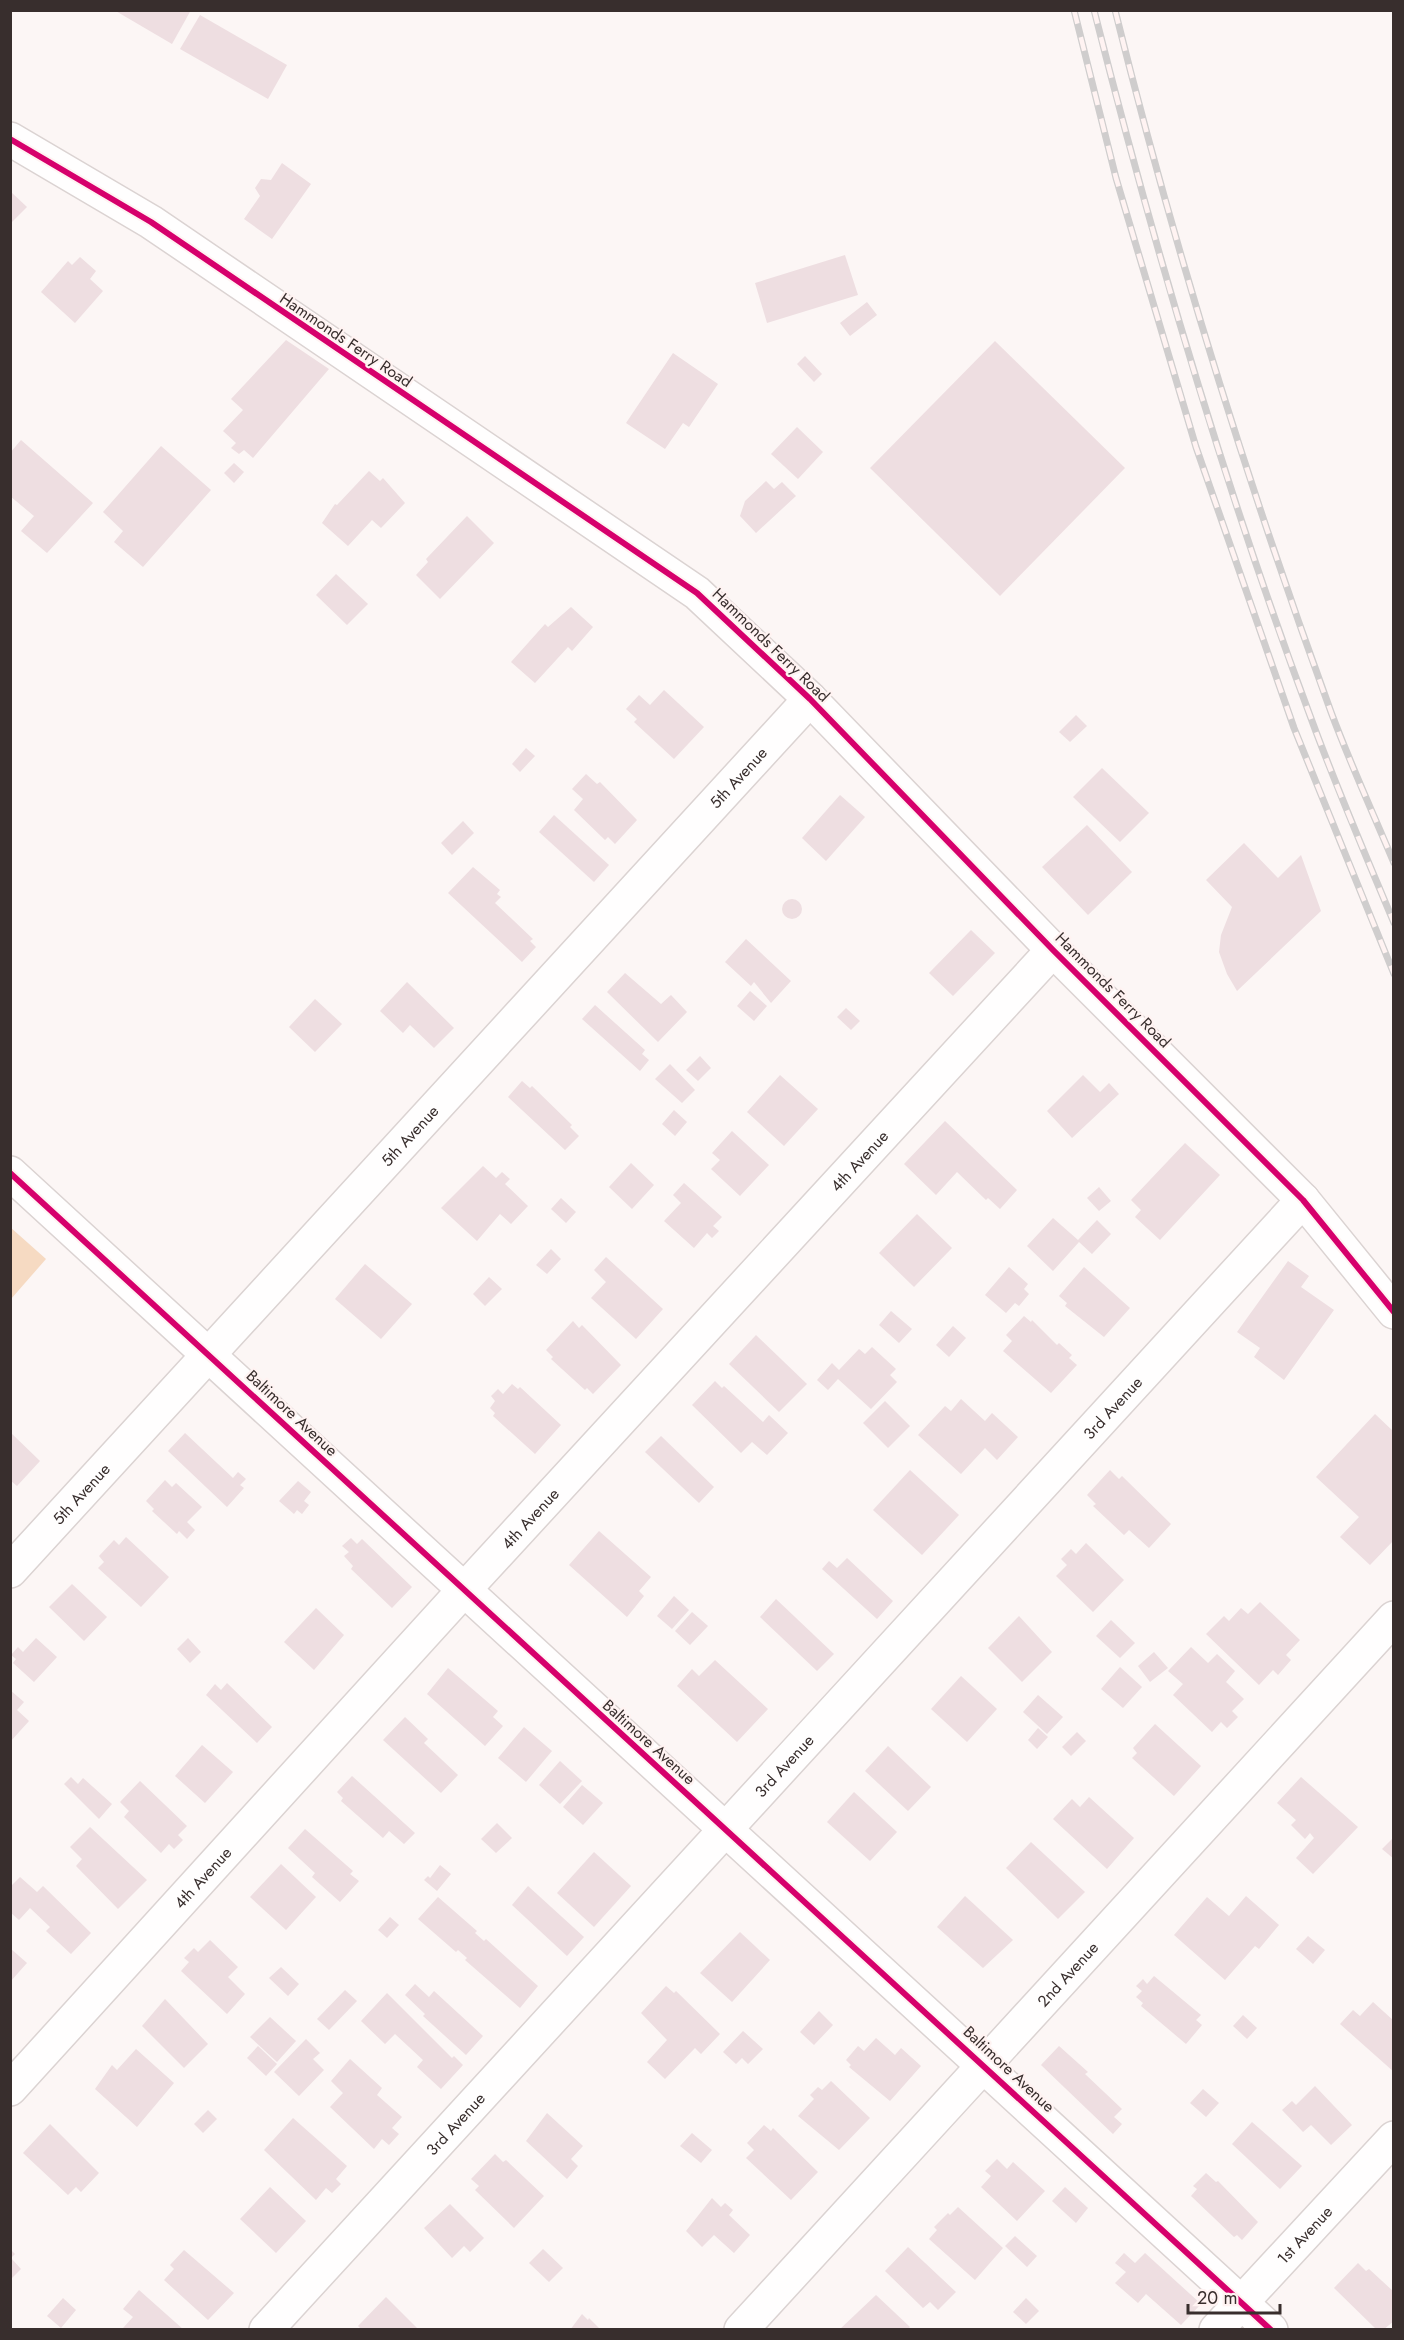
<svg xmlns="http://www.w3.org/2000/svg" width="1404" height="2340" viewBox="0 0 1404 2340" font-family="Jost,sans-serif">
<rect width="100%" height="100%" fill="#fcf6f5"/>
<!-- green -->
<path fill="#f6dac2" d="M10 1227 46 1259 11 1299H10Z"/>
<!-- building -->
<g fill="#eedee1">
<path d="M114 10H191L172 44Z"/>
<path d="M200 15 287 65 268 99 180 49Z"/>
<path d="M282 163 311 184 272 239 244 219 260 196 255 188 261 179 271 180Z"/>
<path d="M10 191 27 207 10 224Z"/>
<path d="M845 255 858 295 767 323 755 283Z"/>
<path d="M80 257 96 271 90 279 103 291 75 323 41 292 68 261 72 265Z"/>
<path d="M867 302 877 315 850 336 840 323Z"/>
<path d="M286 340 329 369 253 458 244 450 239 454 231 448 236 443 223 431 243 410 231 399Z"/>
<path d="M995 341 1125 468 1000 596 870 468Z"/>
<path d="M673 353 718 384 689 427 683 423 665 449 626 423Z"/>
<path d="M805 356 822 374 814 382 797 364Z"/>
<path d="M797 427 823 452 798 479 771 454Z"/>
<path d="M21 440 93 503 47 553 21 531 34 516 10 496V453Z"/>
<path d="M161 446 211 490 143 567 114 542 123 531 103 512Z"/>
<path d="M234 463 244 472 234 483 224 473Z"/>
<path d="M369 471 380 481 383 478 405 503 381 528 372 520 348 546 322 523 335 504 337 505Z"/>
<path d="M766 481 774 489 782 482 796 496 756 533 740 516 745 501Z"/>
<path d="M467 516 494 543 440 599 416 575 428 562 426 559Z"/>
<path d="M336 574 368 604 347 625 316 595Z"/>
<path d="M571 607 593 627 572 651 568 647 535 683 511 662 545 624 548 627Z"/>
<path d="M664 690 704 727 674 759 634 722 637 719 626 709 639 695 650 705Z"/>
<path d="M1076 715 1087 726 1070 742 1059 732Z"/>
<path d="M526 748 535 756 520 772 512 764Z"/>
<path d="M1102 768 1149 813 1120 842 1073 797Z"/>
<path d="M586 774 597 784 600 782 637 820 615 844 608 837 605 840 574 810 583 799 572 789Z"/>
<path d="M840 795 865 817 826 861 802 838Z"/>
<path d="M554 815 609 865 594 882 539 832Z"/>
<path d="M463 821 474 833 452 855 441 843Z"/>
<path d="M1087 825 1132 872 1088 915 1042 867Z"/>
<path d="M1244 843 1278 878 1301 855 1321 911 1237 991 1227 974 1219 952 1221 935 1232 907 1206 880Z"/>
<path d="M473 867 500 890 497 894 501 897 495 903 533 939 530 941 536 947 522 962 448 893Z"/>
<circle cx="792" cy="909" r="10"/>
<path d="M971 930 995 953 953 996 929 973Z"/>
<path d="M746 939 791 981 771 1003 754 982 751 986 725 962Z"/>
<path d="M625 973 661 1004 671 995 687 1012 658 1042 607 992Z"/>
<path d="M407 982 454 1028 434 1048 410 1025 403 1033 380 1011Z"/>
<path d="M750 991 767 1006 754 1021 737 1006Z"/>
<path d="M315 999 342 1024 315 1052 289 1027Z"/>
<path d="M595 1005 645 1050 642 1054 649 1060 640 1071 582 1019Z"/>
<path d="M846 1008 860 1021 851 1030 837 1017Z"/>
<path d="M700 1056 711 1068 698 1081 686 1070Z"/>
<path d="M670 1064 695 1090 682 1103 655 1079Z"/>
<path d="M780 1075 818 1109 784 1146 747 1112Z"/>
<path d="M1083 1075 1100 1092 1109 1083 1119 1094 1072 1138 1047 1111Z"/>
<path d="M522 1081 530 1088 532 1086 572 1125 570 1127 579 1136 565 1150 508 1097Z"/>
<path d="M674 1110 687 1122 675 1136 662 1124Z"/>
<path d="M945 1121 1017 1190 1000 1209 988 1198 986 1200 957 1172 936 1195 904 1164Z"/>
<path d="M732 1131 769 1165 740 1196 711 1169 720 1160 712 1153Z"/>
<path d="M1185 1143 1220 1175 1160 1240 1135 1217 1141 1210 1131 1200Z"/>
<path d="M631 1163 654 1185 632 1209 609 1187Z"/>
<path d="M483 1166 496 1178 502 1172 510 1179 505 1184 528 1206 511 1224 500 1214 477 1241 441 1208Z"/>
<path d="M684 1183 722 1217 713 1226 719 1231 712 1238 707 1233 694 1248 664 1221 681 1203 673 1195Z"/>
<path d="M1099 1187 1111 1201 1099 1211 1087 1198Z"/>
<path d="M561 1198 576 1212 566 1223 551 1209Z"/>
<path d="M917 1214 952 1248 914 1287 879 1253Z"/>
<path d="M1053 1218 1078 1240 1097 1220 1111 1234 1092 1254 1079 1242 1053 1271 1027 1246Z"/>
<path d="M551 1249 561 1259 547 1274 536 1265Z"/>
<path d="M606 1257 663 1309 636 1339 591 1298 606 1282 594 1270Z"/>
<path d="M1288 1261 1309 1276 1301 1287 1334 1310 1284 1380 1254 1357 1260 1348 1237 1332Z"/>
<path d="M365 1264 412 1304 381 1339 335 1299Z"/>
<path d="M1009 1267 1028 1284 1024 1289 1029 1294 1019 1306 1015 1303 1006 1313 985 1295Z"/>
<path d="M1084 1267 1130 1308 1104 1337 1065 1306 1067 1303 1059 1296Z"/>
<path d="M489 1277 502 1289 485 1306 473 1294Z"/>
<path d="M891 1311 912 1329 899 1343 879 1325Z"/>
<path d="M1024 1316 1031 1322 1032 1320 1057 1345 1059 1343 1072 1355 1069 1358 1077 1365 1051 1393 1003 1351 1012 1341 1006 1335Z"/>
<path d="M573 1321 579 1328 582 1325 621 1365 593 1394 587 1388 585 1390 551 1359 553 1357 546 1350Z"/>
<path d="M953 1326 966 1338 949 1357 936 1345Z"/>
<path d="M756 1335 807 1384 779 1412 729 1364Z"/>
<path d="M872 1347 896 1369 890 1375 897 1382 871 1409 838 1379 828 1390 817 1380 832 1363 839 1370 859 1349 865 1354Z"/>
<path d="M715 1381 722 1388 724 1386 763 1422 769 1415 788 1433 767 1455 752 1442 741 1453 692 1405Z"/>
<path d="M512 1384 518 1389 520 1387 561 1425 535 1454 493 1416 495 1413 490 1408 495 1401 491 1396 498 1389 503 1394Z"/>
<path d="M961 1399 985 1421 992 1413 1018 1437 997 1460 985 1448 961 1474 918 1435 945 1406 951 1411Z"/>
<path d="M885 1401 910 1426 888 1448 863 1423Z"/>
<path d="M1375 1414 1394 1432V1540L1370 1565 1340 1537 1359 1517 1316 1477Z"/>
<path d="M10 1432 40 1461 17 1486 10 1480Z"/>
<path d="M185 1433 233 1478 238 1472 246 1479 240 1485 244 1488 227 1507 168 1451Z"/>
<path d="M661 1436 714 1487 699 1503 645 1452Z"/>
<path d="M910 1470 959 1515 922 1555 873 1510Z"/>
<path d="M1110 1470 1119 1479 1122 1476 1171 1524 1149 1548 1129 1530 1124 1535 1093 1506 1096 1504 1087 1495Z"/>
<path d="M165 1480 172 1487 176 1483 202 1507 187 1522 195 1530 187 1539 179 1531 177 1534 152 1511 154 1509 146 1501Z"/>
<path d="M298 1481 311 1492 304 1501 309 1505 302 1514 297 1510 294 1514 279 1501Z"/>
<path d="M599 1531 651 1577 639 1591 644 1596 627 1617 569 1565Z"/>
<path d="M126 1537 169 1577 141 1607 98 1568 104 1562 99 1556 114 1540 119 1545Z"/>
<path d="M351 1538 357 1544 362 1539 412 1587 392 1608 351 1569 353 1566 344 1556 349 1552 342 1546Z"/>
<path d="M1086 1543 1124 1580 1093 1612 1056 1576 1067 1565 1061 1559 1071 1549 1076 1554Z"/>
<path d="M847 1558 893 1601 877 1619 822 1569 829 1561 837 1568Z"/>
<path d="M72 1584 107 1617 84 1641 49 1607Z"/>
<path d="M674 1596 689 1610 672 1629 657 1616Z"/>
<path d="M776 1599 834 1654 817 1671 760 1617Z"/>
<path d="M1260 1602 1300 1640 1286 1655 1291 1660 1278 1675 1273 1670 1259 1685 1206 1634 1224 1616 1229 1621 1241 1608 1248 1614Z"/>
<path d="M316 1608 344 1635 314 1670 284 1642Z"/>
<path d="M692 1612 708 1626 690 1645 675 1631Z"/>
<path d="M1019 1616 1052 1652 1022 1682 988 1648Z"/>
<path d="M1111 1620 1135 1643 1120 1658 1096 1636Z"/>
<path d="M36 1638 57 1657 34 1682 13 1663 16 1659 11 1655 18 1647 23 1652Z"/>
<path d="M188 1638 201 1652 190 1663 177 1649Z"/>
<path d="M1191 1647 1208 1663 1217 1654 1235 1671 1226 1682 1244 1699 1232 1711 1238 1717 1227 1728 1221 1722 1212 1732 1173 1695 1183 1684 1168 1671Z"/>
<path d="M1154 1652 1168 1668 1150 1682 1138 1666Z"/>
<path d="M715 1660 768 1709 737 1742 677 1686 692 1669 699 1676Z"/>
<path d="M1120 1667 1142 1687 1123 1708 1101 1689Z"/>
<path d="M448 1668 498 1711 493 1717 503 1726 485 1746 427 1694Z"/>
<path d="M961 1676 997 1709 967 1742 931 1709Z"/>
<path d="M227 1683 272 1727 257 1743 206 1695 215 1684 221 1690Z"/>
<path d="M10 1690 24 1702 17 1710 29 1721 10 1742Z"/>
<path d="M1038 1695 1063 1717 1047 1734 1023 1712Z"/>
<path d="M405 1717 428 1739 424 1743 458 1775 441 1793 383 1740Z"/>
<path d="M1155 1724 1201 1766 1174 1796 1132 1758 1137 1753 1133 1748Z"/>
<path d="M524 1727 552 1751 526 1782 498 1758Z"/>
<path d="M1038 1728 1048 1737 1037 1749 1028 1740Z"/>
<path d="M1077 1732 1086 1741 1071 1756 1062 1747Z"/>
<path d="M202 1745 233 1772 205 1803 175 1776Z"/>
<path d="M888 1746 931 1787 908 1811 865 1771Z"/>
<path d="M560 1761 582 1781 560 1804 539 1785Z"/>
<path d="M352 1776 415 1833 404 1844 389 1831 383 1838 341 1801 343 1798 337 1792Z"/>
<path d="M71 1777 78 1784 83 1778 112 1804 99 1819 64 1784Z"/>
<path d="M1301 1777 1358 1827 1313 1874 1296 1858 1314 1838 1310 1833 1305 1839 1291 1825 1296 1820 1277 1803Z"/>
<path d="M140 1781 187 1826 178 1835 183 1840 174 1849 169 1844 161 1853 124 1817 129 1811 120 1802Z"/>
<path d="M582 1785 603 1803 583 1825 563 1807Z"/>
<path d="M854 1792 897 1832 870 1861 827 1822Z"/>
<path d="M1089 1797 1134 1838 1107 1869 1053 1819 1072 1799 1080 1807Z"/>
<path d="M497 1823 512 1838 496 1853 481 1839Z"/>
<path d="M90 1827 147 1880 118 1909 76 1866 82 1859 70 1847Z"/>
<path d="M305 1829 353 1871 350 1874 359 1881 340 1902 312 1877 315 1873 288 1848Z"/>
<path d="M1394 1837V1859L1382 1849Z"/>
<path d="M1031 1842 1085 1892 1058 1919 1006 1868Z"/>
<path d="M594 1852 631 1886 594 1927 557 1893Z"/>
<path d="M281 1864 316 1897 286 1930 250 1897Z"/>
<path d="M440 1865 451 1874 437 1891 424 1880 428 1876 430 1878Z"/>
<path d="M20 1877 37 1892 43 1886 91 1933 71 1954 46 1931 50 1927 30 1908 19 1920 10 1912V1887Z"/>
<path d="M528 1886 584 1937 567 1956 512 1905Z"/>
<path d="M965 1896 1013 1940 983 1968 937 1927Z"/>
<path d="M1246 1896 1279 1925 1259 1949 1255 1946 1225 1980 1174 1935 1207 1897 1229 1916Z"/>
<path d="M438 1897 477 1931 475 1933 484 1941 486 1939 538 1986 520 2008 465 1960 467 1958 458 1950 456 1952 418 1919Z"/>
<path d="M390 1917 399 1925 387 1938 378 1930Z"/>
<path d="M740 1932 770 1960 732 2002 700 1973Z"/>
<path d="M1308 1936 1325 1950 1313 1964 1296 1949Z"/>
<path d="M210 1940 238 1967 228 1977 245 1994 227 2014 181 1971 189 1962 184 1958 194 1948 198 1952Z"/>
<path d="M10 1948 27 1963 10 1982Z"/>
<path d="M281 1967 299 1984 288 1996 269 1978Z"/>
<path d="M1154 1976 1201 2015 1196 2020 1202 2025 1186 2044 1141 2006 1143 2003 1136 1997 1142 1991 1136 1986 1143 1979 1147 1984Z"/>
<path d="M415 1984 429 1997 434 1991 483 2036 466 2055 423 2016 425 2014 405 1995Z"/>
<path d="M666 1986 674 1993 676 1991 720 2034 701 2054 695 2048 665 2079 647 2062 667 2040 641 2013Z"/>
<path d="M345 1990 357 2001 329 2030 317 2019Z"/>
<path d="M387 1993 452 2058 454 2056 463 2065 441 2089 417 2067 423 2060 395 2034 385 2044 361 2021Z"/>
<path d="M165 1999 208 2044 184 2068 142 2026Z"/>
<path d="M1373 2002 1394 2021V2072L1340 2024 1353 2010 1360 2016Z"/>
<path d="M819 2011 833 2025 814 2045 800 2032Z"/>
<path d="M1243 2015 1257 2028 1247 2039 1233 2026Z"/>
<path d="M270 2017 296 2041 277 2062 250 2037Z"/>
<path d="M743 2031 763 2049 748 2064 742 2058 736 2064 723 2052Z"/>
<path d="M876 2038 895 2055 901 2048 921 2066 890 2101 849 2067 851 2065 846 2060 858 2046 864 2051Z"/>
<path d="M306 2039 320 2053 313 2059 324 2070 299 2096 274 2072Z"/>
<path d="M258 2046 277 2064 266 2076 247 2058Z"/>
<path d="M1059 2046 1088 2072 1085 2074 1122 2109 1114 2117 1122 2124 1113 2134 1041 2065Z"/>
<path d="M136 2049 174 2083 137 2127 95 2089 112 2065 117 2070Z"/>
<path d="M350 2059 382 2088 377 2095 402 2117 392 2128 399 2134 389 2145 382 2139 374 2149 330 2107 343 2093 331 2081Z"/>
<path d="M831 2081 870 2118 839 2150 798 2116 814 2099 810 2095 818 2087 822 2090Z"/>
<path d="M1315 2086 1352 2125 1331 2145 1311 2125 1303 2132 1282 2110 1292 2101 1296 2105Z"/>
<path d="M1203 2089 1219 2103 1206 2117 1190 2103Z"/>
<path d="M208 2110 217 2119 203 2133 194 2124Z"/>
<path d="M547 2113 583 2146 571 2159 578 2166 567 2179 526 2141Z"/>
<path d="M293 2118 347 2166 336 2179 341 2184 332 2193 326 2188 316 2200 264 2150Z"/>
<path d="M1252 2122 1302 2166 1280 2189 1232 2144Z"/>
<path d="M50 2124 99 2173 81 2192 76 2187 68 2195 23 2153Z"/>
<path d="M764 2125 771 2131 773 2128 818 2172 791 2200 746 2158 754 2150 747 2143Z"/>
<path d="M692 2133 712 2150 701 2163 680 2146Z"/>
<path d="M495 2154 503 2162 506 2160 544 2196 514 2228 475 2190 479 2186 471 2179Z"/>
<path d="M997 2159 1007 2169 1013 2162 1045 2191 1017 2221 981 2187 991 2176 985 2171Z"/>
<path d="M1206 2173 1216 2182 1218 2181 1258 2222 1242 2240 1237 2235 1234 2237 1191 2196 1197 2189 1193 2186Z"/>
<path d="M270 2187 306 2221 276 2253 240 2219Z"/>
<path d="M1065 2187 1088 2208 1076 2223 1052 2201Z"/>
<path d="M712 2198 721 2207 725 2203 733 2210 729 2215 750 2235 734 2253 714 2235 702 2247 686 2231Z"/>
<path d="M450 2204 484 2238 470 2252 464 2246 452 2258 424 2228Z"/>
<path d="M958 2207 1003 2248 975 2280 929 2239 937 2230 934 2227 948 2213 950 2215Z"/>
<path d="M1015 2236 1037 2256 1027 2267 1005 2246Z"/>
<path d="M908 2247 956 2292 938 2310 930 2302 923 2308 885 2271Z"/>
<path d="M10 2249 15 2254 11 2258 21 2269 10 2280Z"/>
<path d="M543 2249 563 2268 549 2282 529 2263Z"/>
<path d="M184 2250 234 2293 208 2320 164 2280 174 2269 170 2265Z"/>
<path d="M1124 2253 1135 2263 1145 2253 1201 2304 1181 2325 1146 2294 1138 2303 1115 2283 1126 2272 1115 2263Z"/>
<path d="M1358 2263 1366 2271 1369 2269 1394 2292V2321L1383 2330H1377L1334 2288Z"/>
<path d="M139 2290 184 2330 123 2328 133 2317 123 2309Z"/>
<path d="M876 2295 910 2327 907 2330H839Z"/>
<path d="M386 2297 419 2330H362L358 2326Z"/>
<path d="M63 2298 76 2310 61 2328 47 2316Z"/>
<path d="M1026 2298 1039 2311 1026 2324 1013 2312Z"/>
<path d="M582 2314 588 2320 589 2318 601 2330H570Z"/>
</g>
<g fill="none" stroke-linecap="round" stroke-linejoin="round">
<!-- minor casing -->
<g stroke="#dbd3d2" stroke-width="36">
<g id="minor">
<path d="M10 139 151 222 697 593 810 699 1053 950 1303 1200 1394 1312"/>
<path d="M10 1173 1271 2330"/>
<path id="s1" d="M10 1571 810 699"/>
<path id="s2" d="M10 2089 463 1591 1053 950"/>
<path id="s3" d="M266 2330 1303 1200"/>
<path id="s4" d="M741 2330 1394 1618"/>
<path id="s5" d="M1216 2330 1394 2138"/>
</g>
</g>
<!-- minor -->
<use href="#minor" stroke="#fffefe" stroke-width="33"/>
<!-- rail casing -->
<g stroke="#cfcdcd" stroke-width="7">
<g id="rail">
<path d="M1074 10 1116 178 1196 447 1294 728 1394 974"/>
<path d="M1094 10C1155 251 1225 489 1312 721 1337 789 1366 856 1394 923"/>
<path d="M1115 10C1174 248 1247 482 1331 712 1350 763 1373 813 1394 863"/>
</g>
</g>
<!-- rail -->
<use href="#rail" stroke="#fff3f2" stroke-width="4.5" stroke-dasharray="14" stroke-linecap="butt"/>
<!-- cycleway casing -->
<g stroke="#fff3f2" stroke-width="10">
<g id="cycleway">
<path d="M10 139 151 222 697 593 810 699 1053 950 1303 1200 1394 1312"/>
<path d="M10 1173 1271 2330"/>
</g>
</g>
<!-- cycleway -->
<use href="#cycleway" stroke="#d6006c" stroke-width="6"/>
</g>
<g text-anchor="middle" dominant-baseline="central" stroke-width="4.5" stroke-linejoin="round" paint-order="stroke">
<!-- street labels -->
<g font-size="16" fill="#382e2d" stroke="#fff3f2">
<text transform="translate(346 340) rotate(34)">Hammonds Ferry Road</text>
<text transform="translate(771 645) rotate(44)">Hammonds Ferry Road</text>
<text stroke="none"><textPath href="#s1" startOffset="1077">5th Avenue</textPath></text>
<text transform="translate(1113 990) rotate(45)">Hammonds Ferry Road</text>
<text stroke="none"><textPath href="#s1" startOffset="591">5th Avenue</textPath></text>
<text stroke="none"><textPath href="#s2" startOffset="1258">4th Avenue</textPath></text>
<text stroke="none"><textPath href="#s3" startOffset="1252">3rd Avenue</textPath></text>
<text transform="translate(292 1413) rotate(43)">Baltimore Avenue</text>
<text stroke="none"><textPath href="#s1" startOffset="105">5th Avenue</textPath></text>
<text stroke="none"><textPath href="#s2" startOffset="772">4th Avenue</textPath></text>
<text transform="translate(649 1742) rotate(42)">Baltimore Avenue</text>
<text stroke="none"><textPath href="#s3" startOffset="766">3rd Avenue</textPath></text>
<text stroke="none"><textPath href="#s2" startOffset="286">4th Avenue</textPath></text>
<text stroke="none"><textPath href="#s4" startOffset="483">2nd Avenue</textPath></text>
<text transform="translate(1009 2069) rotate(43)">Baltimore Avenue</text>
<text stroke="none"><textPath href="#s3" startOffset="280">3rd Avenue</textPath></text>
<text stroke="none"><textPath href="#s5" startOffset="130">1st Avenue</textPath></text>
</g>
</g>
<!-- border -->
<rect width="1404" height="2340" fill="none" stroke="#382e2d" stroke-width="24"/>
<!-- scale -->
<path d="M1188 2304v9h92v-9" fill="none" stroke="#382e2d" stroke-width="3"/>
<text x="1197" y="2304" font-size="18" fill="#382e2d" stroke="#fff3f2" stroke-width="4.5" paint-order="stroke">20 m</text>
</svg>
